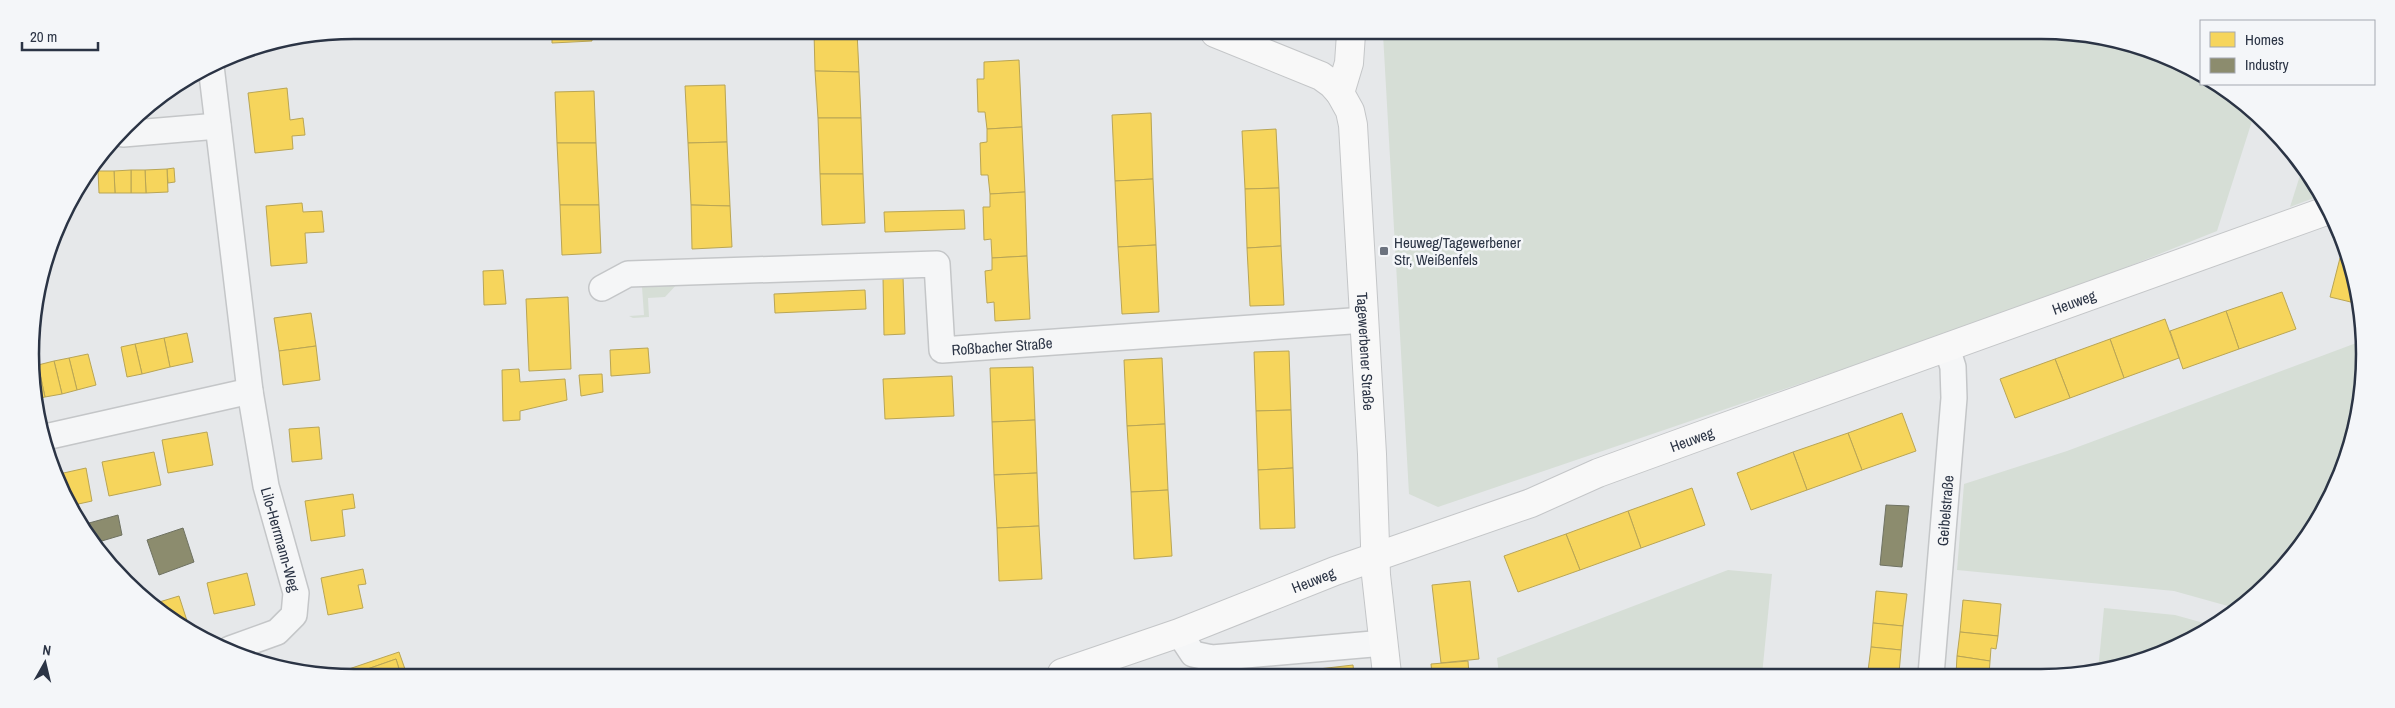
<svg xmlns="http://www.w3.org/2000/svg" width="2395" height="708" viewBox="0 0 2395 708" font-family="'Archivo Narrow',sans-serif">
<rect width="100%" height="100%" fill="#e6e8ea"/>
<!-- green -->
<g fill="#d6ded6">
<path d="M1383 34 2104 36 2201 76V84H2221L2260 123 2252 121 2217 231 2034 304 1438 507 1409 494Z"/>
<path d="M2303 166 2310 174 2319 196 2290 207Z"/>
<path d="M633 283H678L665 297 648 298 649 317 633 318 629 316 644 315 642 287H629Z"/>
<path d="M2359 342V417L2331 498 2270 583 2235 608 2174 591 1957 570 1964 484 2067 451Z"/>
<path d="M1728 570 1772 574 1762 675 1499 674 1497 658Z"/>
<path d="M2104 608 2175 615 2211 625 2184 645 2098 671Z"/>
</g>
<!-- homes -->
<g fill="#f6d55c" stroke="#b9a555">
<path d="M552 31H592V41L552 43Z"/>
<path d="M682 31H722L723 36 683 38Z"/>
<path d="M814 32H857L859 72 815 71Z"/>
<path d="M1019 60 1022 127 987 129 985 112H978L977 79H984V62Z"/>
<path d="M815 71 859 72 861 118H818Z"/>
<path d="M725 85 727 142 688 143 685 86Z"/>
<path d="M287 88 290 120 303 118 305 135 292 136 293 149 255 153 248 93Z"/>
<path d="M594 91 596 143H557L555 92Z"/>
<path d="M1151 113 1153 179 1115 181 1112 115Z"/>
<path d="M818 118H861L863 174H820Z"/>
<path d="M1022 127 1025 192 990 194 988 175H981L980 143 987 142V129Z"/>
<path d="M1276 129 1279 188 1245 189 1242 131Z"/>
<path d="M727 142 730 206 691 205 688 143Z"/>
<path d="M557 143H596L599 205H560Z"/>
<path d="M174 168 175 182 168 183 167 169Z"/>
<path d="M167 169 168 192 146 193 145 170Z"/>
<path d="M131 170H145L146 193H131Z"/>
<path d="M131 170V193H115L114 171Z"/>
<path d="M98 171H114L115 193H99Z"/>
<path d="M820 174H863L865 223 822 225Z"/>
<path d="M1153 179 1156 245 1118 247 1115 181Z"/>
<path d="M1279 188 1281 246 1247 248 1245 189Z"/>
<path d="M1025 192 1027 256 992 258 991 239 984 240 983 207H990V194Z"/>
<path d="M302 203 303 212 322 211 324 232 305 233 307 263 271 266 266 206Z"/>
<path d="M560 205H599L601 253 562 255Z"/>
<path d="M691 205 730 206 732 247 692 249Z"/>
<path d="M964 210 965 229 885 232 884 212Z"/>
<path d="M1156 245 1159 312 1122 314 1118 247Z"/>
<path d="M1281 246 1284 305 1250 306 1247 248Z"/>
<path d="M1027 256 1030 319 995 321 994 302 987 303 985 271 992 270V258Z"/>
<path d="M2340 258 2346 259 2359 291V304L2330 297Z"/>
<path d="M503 270 506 304 484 305 483 271Z"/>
<path d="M883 277H903L905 334 884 335Z"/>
<path d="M865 290 866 309 775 313 774 294Z"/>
<path d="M2282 292 2296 329 2239 349 2226 311Z"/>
<path d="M568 297 571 369 529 371 526 299Z"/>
<path d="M2226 311 2239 349 2183 369 2170 331Z"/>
<path d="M311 313 316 346 279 351 274 318Z"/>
<path d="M2165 319 2179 358 2124 378 2110 339Z"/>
<path d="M187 333 193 362 170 367 164 338Z"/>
<path d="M164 338 170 367 142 374 135 344Z"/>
<path d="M2110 339 2124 378 2070 398 2055 359Z"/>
<path d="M135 344 142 374 127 377 121 347Z"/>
<path d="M316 346 320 380 283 385 279 351Z"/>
<path d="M648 348 650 373 611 376 610 350Z"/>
<path d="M1289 351 1291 410 1256 411 1254 352Z"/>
<path d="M88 354 96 385 77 390 69 358Z"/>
<path d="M69 358 77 390 62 394 54 361Z"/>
<path d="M1162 358 1165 424 1127 426 1124 360Z"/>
<path d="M2055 359 2070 398 2015 418 2000 379Z"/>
<path d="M54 361 62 394 45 397 38 365Z"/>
<path d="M38 365 45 397 37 399 34 366Z"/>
<path d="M1033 367 1035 420 992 422 990 368Z"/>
<path d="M519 369 520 382 565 379 567 400 520 411V420L503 421 502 370Z"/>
<path d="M602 374 603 392 581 396 579 375Z"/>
<path d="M952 376 954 416 885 419 883 379Z"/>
<path d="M1291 410 1293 468 1258 470 1256 411Z"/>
<path d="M1902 413 1916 451 1862 470 1848 433Z"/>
<path d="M1035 420 1037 473 994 475 992 422Z"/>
<path d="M1165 424 1168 490 1131 492 1127 426Z"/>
<path d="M319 427 322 459 292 462 289 429Z"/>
<path d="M207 432 213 465 168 473 162 440Z"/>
<path d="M1848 433 1862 470 1807 490 1793 452Z"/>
<path d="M154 452 161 485 109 496 102 462Z"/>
<path d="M1793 452 1807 490 1751 510 1737 473Z"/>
<path d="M86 468 92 501 74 505 59 474Z"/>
<path d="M1293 468 1295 528 1260 529 1258 470Z"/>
<path d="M1037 473 1039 526 997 528 994 475Z"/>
<path d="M1692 488 1705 525 1641 548 1628 511Z"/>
<path d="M1168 490 1172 556 1134 559 1131 492Z"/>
<path d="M353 494 355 508 342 510 345 536 311 541 305 501Z"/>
<path d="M1628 511 1641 548 1580 570 1566 534Z"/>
<path d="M1039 526 1042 579 999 581 997 528Z"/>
<path d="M1566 534 1580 570 1518 592 1504 556Z"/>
<path d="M363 569 366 584 358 585 363 608 328 615 321 578Z"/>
<path d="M247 573 255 605 214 614 207 583Z"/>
<path d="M1470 581 1479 659 1441 663 1432 585Z"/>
<path d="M1876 591 1907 594 1903 626 1873 623Z"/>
<path d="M179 596 189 627 185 628 156 603Z"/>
<path d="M1963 600 2001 604 1998 636 1960 632Z"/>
<path d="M1873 623 1903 626 1901 650 1871 647Z"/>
<path d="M1960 632 1998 636 1996 649 1991 648 1990 661 1957 656Z"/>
<path d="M1871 647 1901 650 1899 673 1868 671Z"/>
<path d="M399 652 406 672H400L396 659 359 672H340Z"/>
<path d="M1957 656 1990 661 1989 675H1956Z"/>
<path d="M396 659 400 672H359Z"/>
<path d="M1468 661 1469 674H1432L1431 664Z"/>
<path d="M1353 665 1354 674 1284 673Z"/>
<path d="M1865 670 1899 673 1901 675H1865Z"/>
</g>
<!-- industry -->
<g fill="#8c8c6e" stroke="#6f7262">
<path d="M1886 505 1909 506 1902 567 1880 565Z"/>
<path d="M118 515 122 535 95 543 89 523Z"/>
<path d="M183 528 194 562 159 575 147 540Z"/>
</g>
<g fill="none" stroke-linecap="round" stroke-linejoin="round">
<!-- street casing -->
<g stroke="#c4c6c8" stroke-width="28">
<g id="street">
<path id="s1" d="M211 66 250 391 266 486 296 593 294 615 277 632 230 649"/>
<path d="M123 134 218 126"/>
<path id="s2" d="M602 288 628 274 937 264 942 350 1365 320"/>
<path d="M41 438 250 391"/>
<path d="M1179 633 1193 654 1212 658 1384 643"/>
<path id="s3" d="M1931 675 1954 398 1953 367 1947 348"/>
</g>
</g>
<!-- secondary casing -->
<g stroke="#c4c6c8" stroke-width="30">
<g id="secondary">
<path d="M1215 33 1321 76 1332 84 1340 93"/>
<path id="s4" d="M1351 34 1349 63 1340 93 1350 111 1353 125 1372 454 1376 575 1387 674"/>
<path id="s5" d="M1062 673 1179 633 1335 571 1531 503 1598 473 1697 437 2326 211"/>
</g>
</g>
<!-- street -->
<use href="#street" stroke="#f5f6f7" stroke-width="25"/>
<!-- secondary -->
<use href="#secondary" stroke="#f8f8f8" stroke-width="28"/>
</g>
<!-- markers -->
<rect fill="#6c737f" stroke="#f4f6f9" stroke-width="2" x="1379" y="246" width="10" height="10" rx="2.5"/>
<g text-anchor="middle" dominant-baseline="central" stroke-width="5" stroke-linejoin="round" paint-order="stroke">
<!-- poi labels -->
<g font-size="15" fill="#2b3445" stroke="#f4f6f9" text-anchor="start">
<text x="1394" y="242">Heuweg/Tagewerbener<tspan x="1394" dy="17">Str, Weißenfels</tspan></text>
</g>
<!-- street labels -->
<g font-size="15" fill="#2b3445" stroke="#f4f6f9">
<text stroke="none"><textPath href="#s5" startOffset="1078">Heuweg</textPath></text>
<text stroke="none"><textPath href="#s2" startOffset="485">Roßbacher Straße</textPath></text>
<text stroke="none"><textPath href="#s4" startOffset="322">Tagewerbener Straße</textPath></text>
<text stroke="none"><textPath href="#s5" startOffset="672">Heuweg</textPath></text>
<text stroke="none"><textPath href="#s3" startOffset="165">Geibelstraße</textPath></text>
<text stroke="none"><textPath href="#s1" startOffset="479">Lilo-Herrmann-Weg</textPath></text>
<text stroke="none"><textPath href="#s5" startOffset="268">Heuweg</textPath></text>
</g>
</g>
<!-- crop -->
<path d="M0 0H2395V708H0ZM354 39H2041A315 315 0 0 1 2356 354V354A315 315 0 0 1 2041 669H354A315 315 0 0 1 39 354V354A315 315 0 0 1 354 39Z" fill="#f4f6f9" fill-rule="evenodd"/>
<path fill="none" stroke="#2b3445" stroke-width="2.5" d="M354 39H2041A315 315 0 0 1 2356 354V354A315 315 0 0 1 2041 669H354A315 315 0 0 1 39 354V354A315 315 0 0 1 354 39Z"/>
<!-- legend -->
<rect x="2200" y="20" width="175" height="65" fill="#f4f6f9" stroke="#a4a8b1"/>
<rect x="2210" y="32" width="25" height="15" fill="#f6d55c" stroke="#a4a8b1"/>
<text x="2245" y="45" font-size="15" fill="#2b3445">Homes</text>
<rect x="2210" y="58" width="25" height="15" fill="#8c8c6e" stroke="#a4a8b1"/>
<text x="2245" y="70" font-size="15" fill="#2b3445">Industry</text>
<!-- north arrow -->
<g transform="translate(45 663) rotate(8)" stroke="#f4f6f9" stroke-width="4" paint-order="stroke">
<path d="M0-4L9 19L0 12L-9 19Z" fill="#2b3445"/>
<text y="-8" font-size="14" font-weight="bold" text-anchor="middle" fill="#2b3445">N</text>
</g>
<!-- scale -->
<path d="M22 42v8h76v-8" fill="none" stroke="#2b3445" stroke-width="2.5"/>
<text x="30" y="42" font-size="15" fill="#2b3445" stroke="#f4f6f9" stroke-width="4" paint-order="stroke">20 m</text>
</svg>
